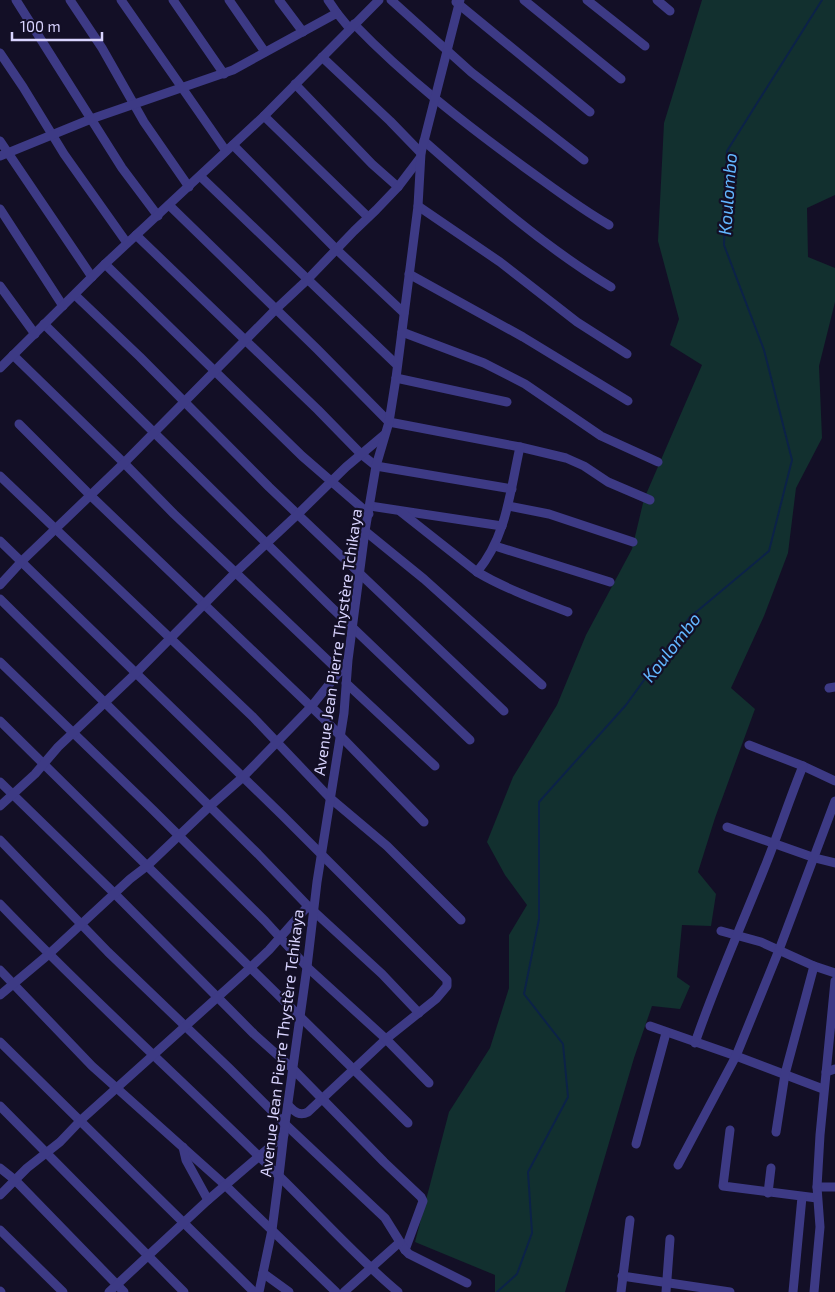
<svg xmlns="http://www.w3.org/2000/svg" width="835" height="1292" viewBox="0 0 835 1292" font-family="'Exo 2',sans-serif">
<rect width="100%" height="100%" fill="#130f26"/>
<!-- green -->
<path fill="#12302f" d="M702 0H835V195L807 208 808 257 835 268V302L819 366 822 438 796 488 788 553 764 616 731 688 755 709 715 818 698 872 716 894 711 926 682 925 677 977 690 986 680 1009 652 1006 634 1058 565 1292H495V1275L415 1242 449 1112 490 1048 509 988V935L527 905 505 875 487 842 513 777 557 705 586 635 632 549 644 499 702 365 670 345 679 319 658 241 664 123Z"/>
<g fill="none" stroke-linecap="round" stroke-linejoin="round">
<!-- stream -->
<path stroke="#0c2248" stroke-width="2" d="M497 1292 517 1274 532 1233 528 1172 568 1097 563 1044 524 994 539 919V802L626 705 689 618 769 551 792 460 764 350 724 245 727 151 822 0"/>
<!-- minor -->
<g stroke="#3d3a85" stroke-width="9">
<path d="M16 0 122 168 158 216"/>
<path d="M70 0 102 48 144 122 189 187"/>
<path d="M121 0 226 151"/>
<path d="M173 0 224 74"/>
<path d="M229 0 265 52"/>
<path d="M279 0 303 32"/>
<path d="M328 0 337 13"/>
<path d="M391 0 471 72 584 160"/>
<path d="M524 0 621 79"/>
<path d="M587 0 645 46"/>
<path d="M657 0 670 11"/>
<path d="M456 2 590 112"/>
<path d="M354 24C406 78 464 123 524 167 552 187 579 208 609 225"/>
<path d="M0 53 23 87 64 154 127 243"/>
<path d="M322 57 390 121 421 153"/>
<path d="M295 84 372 164 398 187"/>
<path d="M264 116 368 217"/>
<path d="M0 141 92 277"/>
<path d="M424 141C483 193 543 246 611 287"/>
<path d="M233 145 336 249 404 313"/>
<path d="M0 156 91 119 233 70 337 13 350 29"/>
<path d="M200 176 397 365"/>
<path d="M169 205 317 349 389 422 520 447 566 458 584 466 608 482 650 500"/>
<path d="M418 206 500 262 577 322 627 354"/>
<path d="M0 209 63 306"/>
<path d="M136 235 318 410 361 454 376 466 512 489"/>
<path d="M105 264 302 456 369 514"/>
<path d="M409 274 523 337 628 401"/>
<path d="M0 286 35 334"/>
<path d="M75 295 140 357 269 487 504 711"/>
<path d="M44 324 329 605 470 740"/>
<path d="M402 332 484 363 525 384 601 436 658 462"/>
<path d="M13 355 124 463 174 514 340 672"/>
<path d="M0 368 105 264 264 116 379 0"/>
<path d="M396 378 507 402"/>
<path d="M19 424 91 496 324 719 424 822"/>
<path d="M0 476 253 717 330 798 387 846 461 920"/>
<path d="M370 506 502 526"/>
<path d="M508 506 549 514 633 542"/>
<path d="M401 512 477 572C506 589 537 600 568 612"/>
<path d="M365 531 424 579 542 685"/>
<path d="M0 541 282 815 447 980V986L436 999 386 1039 308 1112C299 1117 294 1111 288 1105"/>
<path d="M495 546 610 582"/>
<path d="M477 572C507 536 510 491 520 447"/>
<path d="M0 585 22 561 124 463 276 309 307 280 354 231 376 210 398 187 420 158"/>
<path d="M0 599 258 854 308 906 382 974 419 1013"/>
<path d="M0 662 153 810 265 921 307 967 386 1039 429 1083"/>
<path d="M346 683 435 766"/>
<path d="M829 688 835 687"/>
<path d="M0 721 408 1123"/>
<path d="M749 745 803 766 835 781"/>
<path d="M0 782 114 893 254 1034 293 1069 384 1162 421 1197 423 1201 405 1250"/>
<path d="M0 806 35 774 58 747 136 673 235 573 298 514 346 467 384 435"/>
<path d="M727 827 815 858 835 863"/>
<path d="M0 840 108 952 230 1069 285 1124 385 1218 405 1250 409 1254 467 1283"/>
<path d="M0 904C90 998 187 1085 279 1176 319 1215 355 1256 398 1292"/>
<path d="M721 931 761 942 814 966 835 973"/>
<path d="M0 970 92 1066 225 1185 336 1292"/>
<path d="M0 995 49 954 130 879 147 866 210 806 243 777 311 707 347 662"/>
<path d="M650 1026 736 1056 823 1089"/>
<path d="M0 1042 254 1292"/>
<path d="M695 1043C715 984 741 927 764 869 778 835 789 800 803 766"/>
<path d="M826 1072 835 1069"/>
<path d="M0 1106 184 1292"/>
<path d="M730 1130 723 1186 817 1198"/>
<path d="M776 1132 785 1074 814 966"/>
<path d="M636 1144 666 1033"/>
<path d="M183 1147 186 1160 208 1200"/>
<path d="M678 1165 736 1056 779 950 835 801"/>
<path d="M0 1168 15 1180 124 1292"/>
<path d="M817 1187H835"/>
<path d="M768 1193 771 1168"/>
<path d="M0 1195 27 1168 60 1142 81 1120 250 968 269 950 308 906"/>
<path d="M0 1230 63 1292"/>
<path d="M263 1273 289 1292"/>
<path d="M622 1276 730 1292"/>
<path d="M0 1291 1 1292"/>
<path d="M109 1292 208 1200 284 1135"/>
<path d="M259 1292 272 1230 279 1176 285 1124 307 967 317 882 344 713 348 660 365 531 376 466 389 422 396 378 418 206 421 153 460 0"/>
<path d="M344 1292 400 1242"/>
<path d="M621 1292 630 1220"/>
<path d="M666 1292 670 1239"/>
<path d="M793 1292 802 1197"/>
<path d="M814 1292 820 1227 817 1187 820 1135 835 981"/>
</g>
</g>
<g text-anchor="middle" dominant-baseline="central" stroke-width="4.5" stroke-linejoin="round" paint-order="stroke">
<!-- street labels -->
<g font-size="16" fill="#d9d4ff" stroke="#130f26">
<text transform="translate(337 642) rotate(-82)">Avenue Jean Pierre Thystère Tchikaya</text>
<text transform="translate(281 1043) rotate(-83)">Avenue Jean Pierre Thystère Tchikaya</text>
</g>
<!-- water labels -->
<g font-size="18" font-style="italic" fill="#62b6ff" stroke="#130f26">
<text transform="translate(727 194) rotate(-86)">Koulombo</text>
<text transform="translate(671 647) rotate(-52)">Koulombo</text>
</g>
</g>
<!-- scale -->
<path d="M12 32v8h90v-8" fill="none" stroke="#d9d4ff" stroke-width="2.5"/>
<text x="20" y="32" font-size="15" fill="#d9d4ff" stroke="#130f26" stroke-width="4" paint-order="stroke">100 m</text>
</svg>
